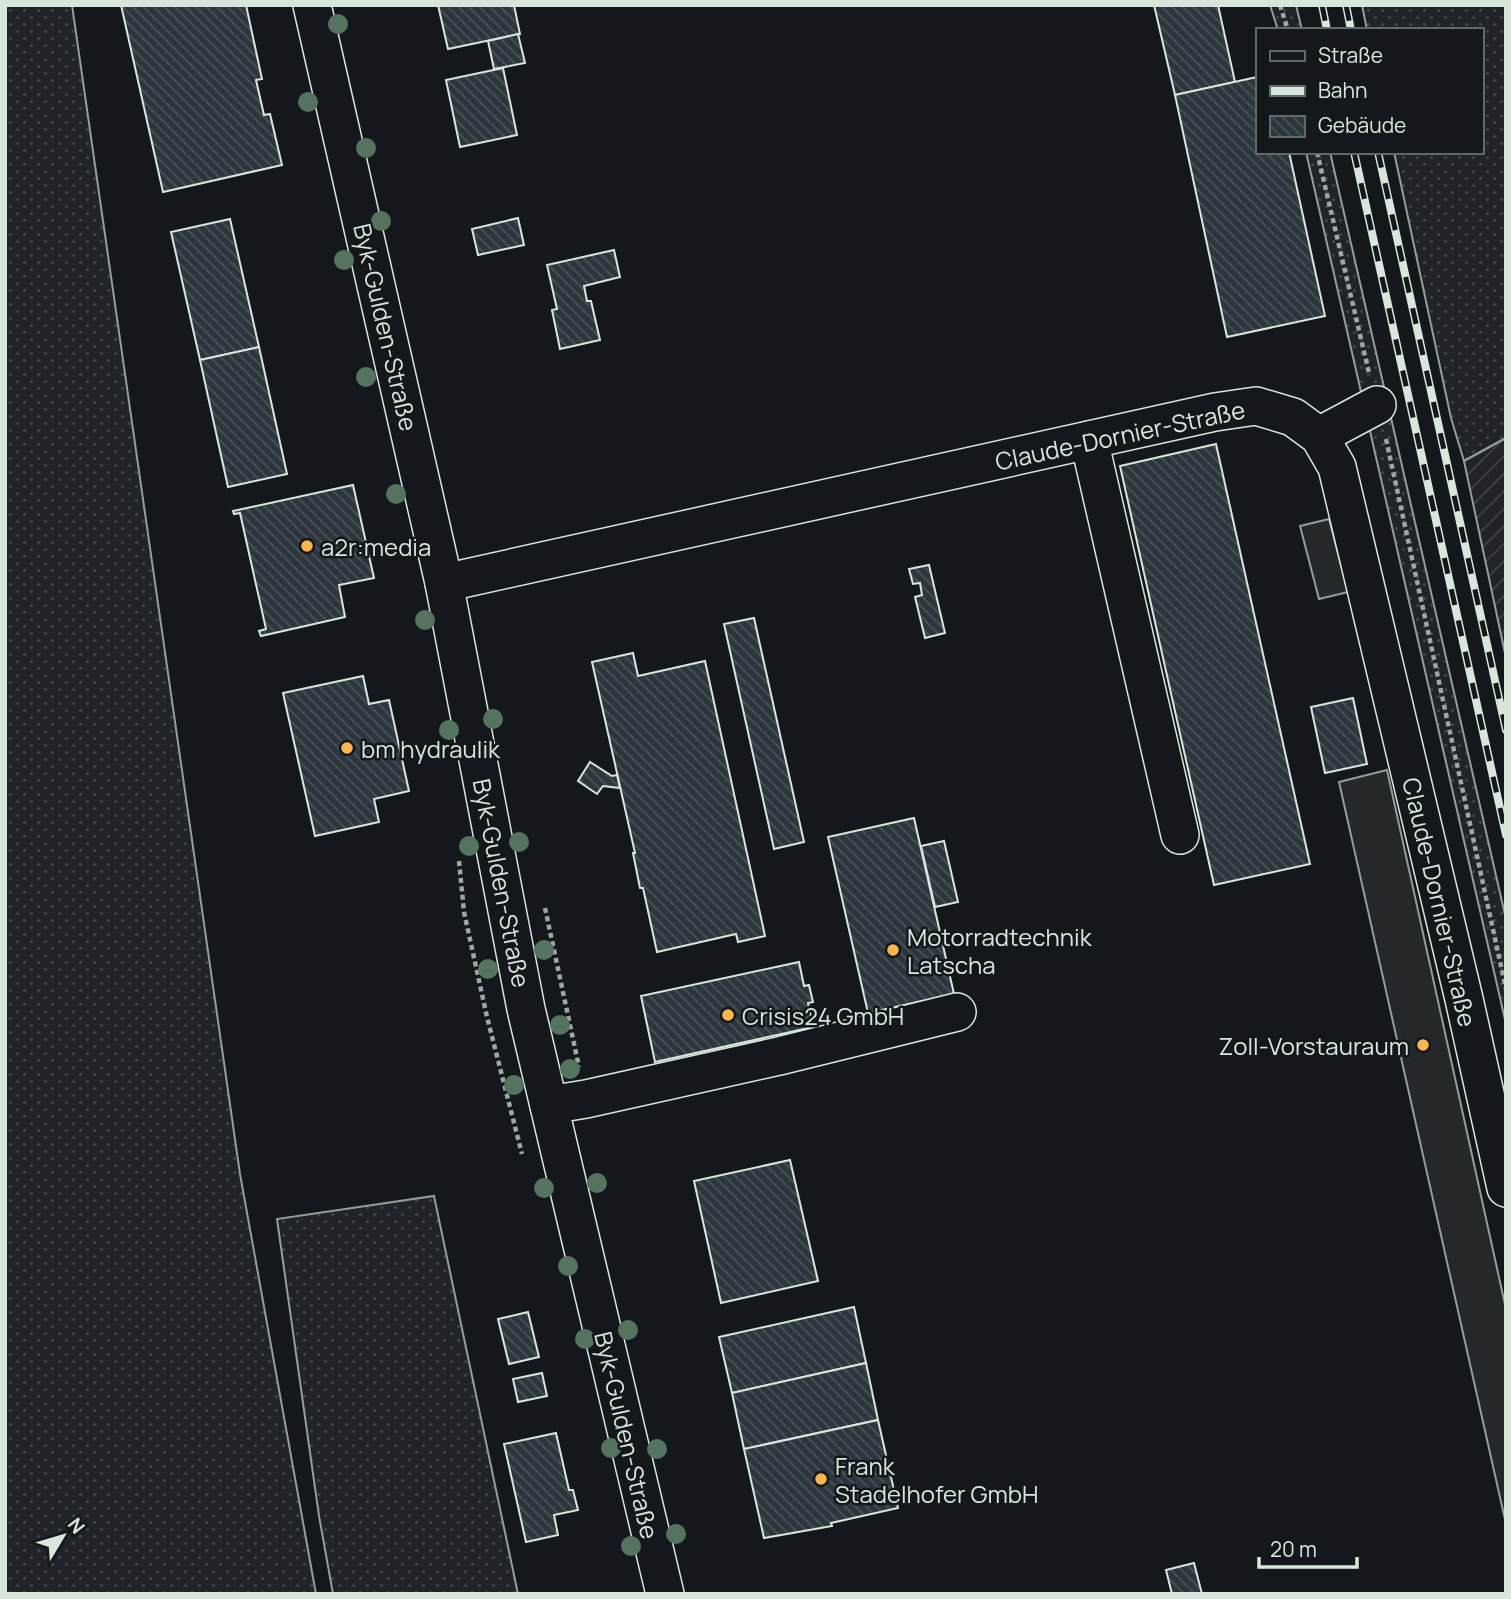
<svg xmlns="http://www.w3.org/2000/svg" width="1511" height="1599" viewBox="0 0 1511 1599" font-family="Manrope,sans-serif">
<defs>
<pattern id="grass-dots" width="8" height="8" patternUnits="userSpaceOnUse" patternTransform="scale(1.75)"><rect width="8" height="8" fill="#202428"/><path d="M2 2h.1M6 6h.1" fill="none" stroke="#404447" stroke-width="1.8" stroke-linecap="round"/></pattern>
<pattern id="garden-furrows" width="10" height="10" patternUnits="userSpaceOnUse" patternTransform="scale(1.75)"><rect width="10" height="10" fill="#202428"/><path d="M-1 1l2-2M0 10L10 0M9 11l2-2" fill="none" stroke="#404447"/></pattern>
<pattern id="building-back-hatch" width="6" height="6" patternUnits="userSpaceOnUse" patternTransform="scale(1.75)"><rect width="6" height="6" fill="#2c363c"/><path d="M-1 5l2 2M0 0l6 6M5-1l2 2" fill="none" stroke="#4a5358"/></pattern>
</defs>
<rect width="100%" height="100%" fill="#14181c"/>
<!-- grass -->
<g fill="url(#grass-dots)" stroke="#939e99" stroke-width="2">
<path d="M5 5H72L240 1174 316 1594H5Z"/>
<path d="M1270 5H1296L1302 30H1278Z"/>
<path d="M1362 5H1506V438L1464 461 1451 418 1394 152H1481V30H1367Z"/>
<path d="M1306 152H1330L1506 919V1024Z"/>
<path d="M434 1196 518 1594H333L319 1516 277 1219Z"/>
</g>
<!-- garden -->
<path fill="url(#garden-furrows)" stroke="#939e99" stroke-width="2" d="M1506 438V658L1464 461Z"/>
<!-- parking -->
<g fill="#24282b" stroke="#939e99" stroke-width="2">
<path d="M1329 519 1348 592 1319 599 1300 526Z"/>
<path d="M1387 770 1506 1309V1524L1339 782Z"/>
</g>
<!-- building -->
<g fill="url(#building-back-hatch)" stroke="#d8e6dc" stroke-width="2">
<path d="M121 5H246L262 79 256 80 264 115 270 114 282 165 163 192Z"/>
<path d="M438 5H514L520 34 448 49Z"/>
<path d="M1154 5H1218L1235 82 1175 95Z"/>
<path d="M518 34 525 63 494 69 488 41Z"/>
<path d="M503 68 517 135 460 147 446 80Z"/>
<path d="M1257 77V152H1289L1325 316 1227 337 1175 95Z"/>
<path d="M518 218 524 245 478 255 472 229Z"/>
<path d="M230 219 259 347 200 360 171 232Z"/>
<path d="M614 250 620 277 584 286 587 301H591L600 340 560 349 552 310 557 309 547 265Z"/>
<path d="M259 347 287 474 228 487 200 360Z"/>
<path d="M1216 444 1310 864 1214 885 1120 466Z"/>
<path d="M353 485 374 578 339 585 345 617 261 636 259 631 266 629 240 513 234 514 233 511Z"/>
<path d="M929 565 945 633 925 638 915 597 922 595 920 583 913 584 909 569Z"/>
<path d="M754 618 804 842 774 849 724 624Z"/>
<path d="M633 653 638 676 705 661 765 936 738 942 736 934 657 952 643 888H640L633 853H635L592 662Z"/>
<path d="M363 676 369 704 389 700 409 791 374 799 379 822 315 836 283 693Z"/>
<path d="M1353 698 1367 764 1325 773 1311 707Z"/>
<path d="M590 762 612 776 617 775 620 788 603 786 597 794 578 781Z"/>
<path d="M914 818 954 994 868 1013 828 837Z"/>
<path d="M944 841 958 902 935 907 921 846Z"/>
<path d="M799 962 804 986 809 985 813 1002 808 1003 813 1027 655 1062 641 996Z"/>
<path d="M790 1160 818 1281 721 1303 694 1181Z"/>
<path d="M854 1307 866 1363 732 1393 719 1337Z"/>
<path d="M528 1312 539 1357 509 1364 498 1319Z"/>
<path d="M866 1363 878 1420 744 1449 732 1393Z"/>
<path d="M542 1373 547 1396 518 1402 513 1379Z"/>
<path d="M878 1420 898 1508 831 1523 832 1526 764 1538 744 1449Z"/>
<path d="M556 1433 569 1490H573L578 1510 554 1515 558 1535 526 1542 504 1444Z"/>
<path d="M1194 1563 1202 1594H1172L1166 1570Z"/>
</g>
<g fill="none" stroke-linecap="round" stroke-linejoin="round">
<!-- minor casing -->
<g stroke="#d8e6dc" stroke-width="40">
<g id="minor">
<path d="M312 5 444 583 526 1009 665 1594"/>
<path d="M1319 436 1377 405"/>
<path d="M1089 440 1180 835"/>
<path d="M444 583 1215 412 1256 406 1293 417 1319 436 1337 467 1464 999 1506 1188"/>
<path d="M549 1105 586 1099 779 1056 957 1012"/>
</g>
</g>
<!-- path -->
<g stroke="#9da8a2" stroke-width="4.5" stroke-dasharray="5 3.5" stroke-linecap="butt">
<path d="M1280 5 1288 30"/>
<path d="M1317 152 1369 373"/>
<path d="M1386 439 1506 989"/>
<path d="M459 861 464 912 487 1017 522 1154"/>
<path d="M545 908 579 1067"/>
</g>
<!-- minor -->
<use href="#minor" stroke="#14181c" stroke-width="37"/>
<!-- rail casing -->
<g stroke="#d8e6dc" stroke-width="8">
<g id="rail">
<path d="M1322 5 1327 30"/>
<path d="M1346 5 1351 30"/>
<path d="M1354 152 1506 835"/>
<path d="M1378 152 1506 730"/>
</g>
</g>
<!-- rail -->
<use href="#rail" stroke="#14181c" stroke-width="5" stroke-dasharray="16" stroke-linecap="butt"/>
</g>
<!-- trees -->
<g fill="#55745f">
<circle cx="338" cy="24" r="10"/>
<circle cx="308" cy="102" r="10"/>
<circle cx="366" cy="148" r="10"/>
<circle cx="381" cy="221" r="10"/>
<circle cx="344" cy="260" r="10"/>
<circle cx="366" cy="377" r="10"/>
<circle cx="396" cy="494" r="10"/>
<circle cx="425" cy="620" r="10"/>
<circle cx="493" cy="719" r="10"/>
<circle cx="449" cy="730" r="10"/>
<circle cx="519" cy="842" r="10"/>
<circle cx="469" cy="846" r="10"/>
<circle cx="544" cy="950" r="10"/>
<circle cx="488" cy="969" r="10"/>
<circle cx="560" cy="1025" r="10"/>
<circle cx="570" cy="1069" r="10"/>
<circle cx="514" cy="1085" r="10"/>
<circle cx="597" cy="1183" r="10"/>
<circle cx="544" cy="1188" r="10"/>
<circle cx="568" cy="1266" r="10"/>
<circle cx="628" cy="1330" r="10"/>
<circle cx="585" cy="1339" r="10"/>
<circle cx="611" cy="1448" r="10"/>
<circle cx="657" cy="1449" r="10"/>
<circle cx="676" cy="1534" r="10"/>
<circle cx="631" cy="1546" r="10"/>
</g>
<!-- markers -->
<g fill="#ffb74d" stroke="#14181c" stroke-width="2.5">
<circle cx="307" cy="546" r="7"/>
<circle cx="347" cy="748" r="7"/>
<circle cx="893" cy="950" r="7"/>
<circle cx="728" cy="1015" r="7"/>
<circle cx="1423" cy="1045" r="7"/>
<circle cx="821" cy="1479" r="7"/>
</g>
<g text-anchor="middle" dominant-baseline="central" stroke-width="5" stroke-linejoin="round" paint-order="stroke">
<!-- street labels -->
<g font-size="24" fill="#d8e6dc" stroke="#14181c">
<text transform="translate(386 327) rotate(77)">Byk-Gulden-Straße</text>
<text transform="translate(1120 435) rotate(-12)">Claude-Dornier-Straße</text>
<text transform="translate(502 883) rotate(79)">Byk-Gulden-Straße</text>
<text transform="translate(1440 902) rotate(77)">Claude-Dornier-Straße</text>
<text transform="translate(627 1435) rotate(77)">Byk-Gulden-Straße</text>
</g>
<!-- poi labels -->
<g font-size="24" fill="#d8e6dc" stroke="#14181c" text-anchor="start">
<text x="321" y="546">a2r:media</text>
<text x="361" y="748">bm hydraulik</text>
<text x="907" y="936">Motorradtechnik<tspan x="907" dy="28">Latscha</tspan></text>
<text x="742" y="1015">Crisis24 GmbH</text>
<text x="1409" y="1045" text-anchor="end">Zoll-Vorstauraum</text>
<text x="835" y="1465">Frank<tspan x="835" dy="28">Stadelhofer GmbH</tspan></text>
</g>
</g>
<!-- border -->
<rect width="1511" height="1599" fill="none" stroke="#d8e6dc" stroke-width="14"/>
<!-- legend -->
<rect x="1256" y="28" width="228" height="126" fill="#14181c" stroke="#626a69" stroke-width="2"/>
<rect x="1270" y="51" width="35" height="10" fill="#14181c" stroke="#626a69" stroke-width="2"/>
<text x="1318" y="63" font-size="21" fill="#d8e6dc">Straße</text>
<rect x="1270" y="86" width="35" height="10" fill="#d8e6dc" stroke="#626a69" stroke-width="2"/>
<text x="1318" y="98" font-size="21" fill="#d8e6dc">Bahn</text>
<rect x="1270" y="116" width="35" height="21" fill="url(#building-back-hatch)" stroke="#626a69" stroke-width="2"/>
<text x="1318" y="133" font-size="21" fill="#d8e6dc">Gebäude</text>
<!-- north arrow -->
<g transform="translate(63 1536) rotate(52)" stroke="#14181c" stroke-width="5" paint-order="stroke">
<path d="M0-5L12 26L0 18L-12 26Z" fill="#d8e6dc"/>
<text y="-10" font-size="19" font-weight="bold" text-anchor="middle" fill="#d8e6dc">N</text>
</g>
<!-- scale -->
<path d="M1259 1557v10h98v-10" fill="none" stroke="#d8e6dc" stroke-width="3.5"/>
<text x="1270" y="1557" font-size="21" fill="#d8e6dc" stroke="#14181c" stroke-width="5" paint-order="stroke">20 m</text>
</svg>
